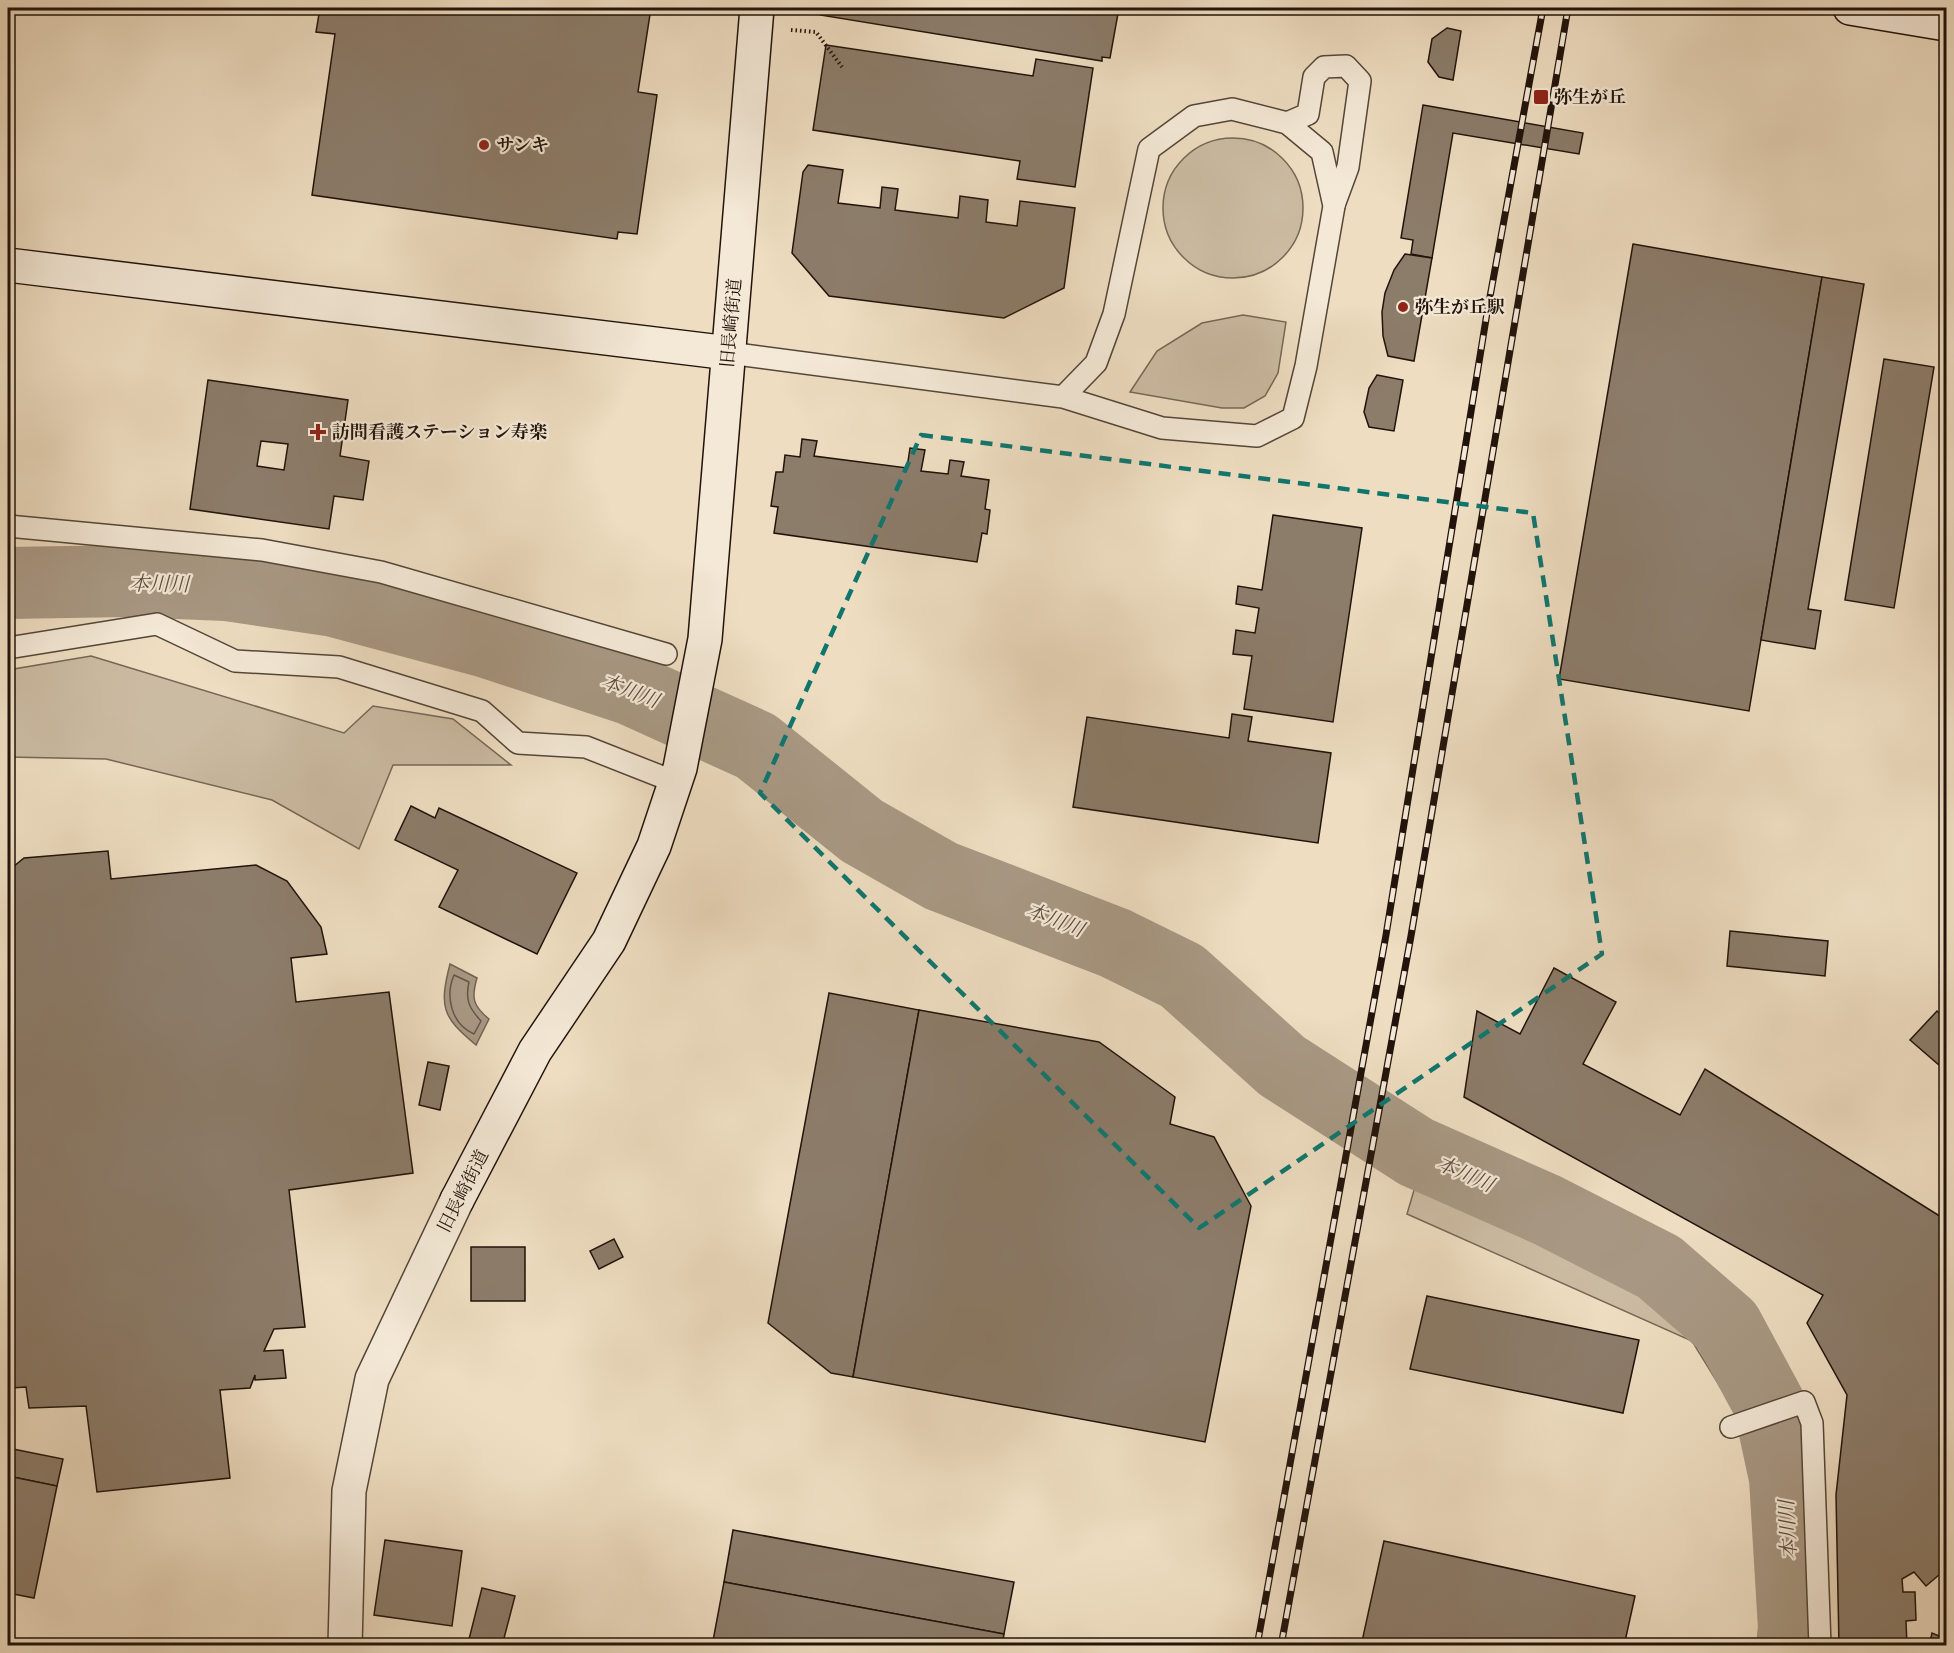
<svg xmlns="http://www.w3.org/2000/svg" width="1954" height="1653" viewBox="0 0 1954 1653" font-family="Alegreya,'Noto Serif JP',serif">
<rect width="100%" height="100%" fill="#eeddc1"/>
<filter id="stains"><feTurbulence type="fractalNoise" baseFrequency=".00333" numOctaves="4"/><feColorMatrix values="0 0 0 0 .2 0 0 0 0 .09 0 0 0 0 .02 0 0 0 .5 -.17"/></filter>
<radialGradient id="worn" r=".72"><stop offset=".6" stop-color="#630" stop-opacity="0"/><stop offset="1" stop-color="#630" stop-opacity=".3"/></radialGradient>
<!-- green -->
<g fill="#cbbba2" stroke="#766756" stroke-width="1.5">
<circle cx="1233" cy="208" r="70"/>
<path d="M1243 315 1286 322 1278 373 1265 396 1244 408H1222L1130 392 1157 351 1202 323Z"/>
<path d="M91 656 344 733 373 706 453 719 511 765H393L359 849 272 800 106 759 8 757V670Z"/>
<path d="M1417 1180 1698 1323 1744 1394 1738 1416 1692 1341 1407 1214Z"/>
</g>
<!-- water -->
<path fill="#a89883" stroke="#726353" stroke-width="1.5" d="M450 964 477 978C471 998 473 1006 489 1019L476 1045C442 1017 439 1007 450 964Z"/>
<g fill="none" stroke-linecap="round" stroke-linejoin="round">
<!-- shore -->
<path stroke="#645647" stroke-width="1.5" d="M454 975 469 982C465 1000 469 1008 481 1021L474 1034C451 1024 445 996 454 975Z"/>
<!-- river -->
<path stroke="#a89883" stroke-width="72" d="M8 583 128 581 226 585 334 601 487 642 630 689 756 746 862 831 941 876 1115 943 1182 976 1282 1066 1416 1152 1547 1210 1659 1267 1727 1326 1769 1404 1785 1478 1794 1628 1792 1646"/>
</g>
<!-- building -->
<g fill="#8c7c6a" stroke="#21130b" stroke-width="1.5" fill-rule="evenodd">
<path d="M320 8H651L638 92 657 95 637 234 618 232 617 239 312 195 335 34 316 32Z"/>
<path d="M813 8H1119L1110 58 1102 57V61L820 15 821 11 813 10Z"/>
<path d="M1447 28 1461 31 1453 80 1439 77 1428 62 1432 39Z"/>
<path d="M826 45 1033 76 1036 59 1093 68 1075 187 1017 179 1020 161 813 130Z"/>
<path d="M1423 105 1583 133 1579 154 1453 133 1432 258 1411 254 1413 240 1401 238Z"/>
<path d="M808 165 843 170 838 203 880 208 882 187 898 189 895 210 958 218 960 196 988 200 986 222 1017 226 1020 201 1075 208 1064 288 1004 318 829 296 792 253 803 172Z"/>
<path d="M1633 244 1822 277 1749 711 1559 679Z"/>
<path d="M1405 254 1432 258 1414 361 1388 356 1383 336 1382 312 1385 293 1394 270Z"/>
<path d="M1822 277 1864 284 1808 609 1821 611 1815 649 1761 640Z"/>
<path d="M1884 359 1934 367 1894 608 1845 600Z"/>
<path d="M1377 375 1403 380 1394 431 1369 427 1364 412 1369 388Z"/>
<path d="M208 380 348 400 340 456 369 461 363 500 334 496 329 529 190 509ZM261 441 288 444 284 470 257 466Z"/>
<path d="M802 439 817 441 814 456 907 468 910 448 925 450 921 471 948 474 950 460 964 462 961 476 989 480 985 509 990 510 987 534 982 533 977 562 774 533 778 507 771 506 776 472H783L785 455 800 457Z"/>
<path d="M1273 515 1362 528 1333 722 1244 709 1252 656 1233 654 1236 630 1255 633 1259 608 1236 604 1238 586 1262 590Z"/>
<path d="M1232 714 1252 717 1248 741 1331 753 1318 843 1073 807 1087 717 1229 738Z"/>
<path d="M411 806 435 818 439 808 577 873 537 954 439 907 458 870 395 840Z"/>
<path d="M108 851 111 879 256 865 287 881 321 927 327 954 291 958 296 1002 389 992 413 1173 289 1190 305 1327 274 1329 264 1351 283 1350 286 1378 255 1380V1375L250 1388 220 1390 230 1478 97 1492 86 1406 29 1408 26 1387 11 1388 8 1360V871L24 858Z"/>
<path d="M1730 931 1828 941 1825 976 1727 966Z"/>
<path d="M1554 968 1616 1002 1583 1064 1680 1115 1705 1069 1946 1220V1569L1926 1586 1914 1572 1902 1579 1903 1592H1915L1916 1620 1906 1621 1907 1646H1839L1836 1495 1847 1395 1807 1323 1823 1295 1464 1097 1477 1011 1520 1034Z"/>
<path d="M829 993 919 1010 853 1377 831 1373 768 1323Z"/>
<path d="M919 1010 1099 1042 1175 1097 1170 1124 1214 1137 1251 1206 1205 1442 853 1377Z"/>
<path d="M1937 1011 1946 1019V1071L1910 1040Z"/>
<path d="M428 1062 449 1066 440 1110 419 1105Z"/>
<path d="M614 1239 623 1257 599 1269 590 1251Z"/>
<rect x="471" y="1247" width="54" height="54"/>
<path d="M1427 1296 1639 1340 1623 1413 1410 1369Z"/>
<path d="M8 1448 63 1459 57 1486 8 1476Z"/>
<path d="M8 1476 57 1486 34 1598 8 1593Z"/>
<path d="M733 1530 1014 1582 1004 1634 724 1582Z"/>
<path d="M385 1540 462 1551 452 1626 374 1615Z"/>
<path d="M1384 1541 1635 1596 1624 1646H1361Z"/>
<path d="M724 1582 1004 1634 1002 1646H712Z"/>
<path d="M482 1588 515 1596 502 1646 468 1643Z"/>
<path d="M1941 1629 1946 1631V1646H1929L1932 1633 1939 1636Z"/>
</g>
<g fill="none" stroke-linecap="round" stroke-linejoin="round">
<!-- lane casing -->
<g stroke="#544638" stroke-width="24">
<g id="lane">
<path d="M1287 123 1308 114 1314 77 1324 67 1346 66 1360 81 1348 167 1334 205"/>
<path d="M729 353 1063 397 1162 428 1257 436 1293 418 1306 366 1334 206 1322 152 1287 123 1232 109 1194 116 1149 149 1114 314 1096 363 1063 397"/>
<path d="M8 526 262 550 381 572 666 654"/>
<path d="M8 648 157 624 235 661 339 667 482 711 518 743 586 747 675 782"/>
<path d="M1731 1427 1804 1402 1812 1423 1820 1646"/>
</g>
</g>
<!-- street casing -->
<g stroke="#544638" stroke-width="36">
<path id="street" d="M345 1646 349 1491 372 1379 457 1200"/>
</g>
<!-- secondary casing -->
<g stroke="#21130b" stroke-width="36">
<g id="secondary">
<path d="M1850 8 1946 24"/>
<path d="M8 265 729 353"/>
<path d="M457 1200 535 1051 609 941 654 846 680 768 705 639 757 8"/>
</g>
</g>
<!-- path -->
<path stroke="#21130b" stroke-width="4" stroke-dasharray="1.5 3" stroke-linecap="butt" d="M791 30 816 32 842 67"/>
<!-- lane -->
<use href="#lane" stroke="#f4e9d7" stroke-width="21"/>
<!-- street -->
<use href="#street" stroke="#f4e9d7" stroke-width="33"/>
<!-- secondary -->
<use href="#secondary" stroke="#f4e9d7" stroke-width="33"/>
<!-- rail casing -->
<g stroke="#21130b" stroke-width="7">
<g id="rail">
<path d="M1257 1646 1386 935 1487 313 1543 8"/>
<path d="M1281 1646 1411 936 1568 8"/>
</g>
</g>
<!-- rail -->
<use href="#rail" stroke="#f4e9d7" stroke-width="4.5" stroke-dasharray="14" stroke-linecap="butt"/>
</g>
<!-- marked area -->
<path fill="none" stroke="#0f766e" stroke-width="4.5" stroke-dasharray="12 8" stroke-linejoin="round" d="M921 435 1533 513 1602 954 1199 1228 760 793Z"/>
<!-- markers -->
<g fill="#8f2418" stroke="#f4e9d7" stroke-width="2">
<rect x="1533" y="89" width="16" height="16" rx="3"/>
<circle cx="484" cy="145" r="6"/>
<circle cx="1403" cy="307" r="6"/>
<path d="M315 423h6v6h6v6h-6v6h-6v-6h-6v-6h6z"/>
</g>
<g text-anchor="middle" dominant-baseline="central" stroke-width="4.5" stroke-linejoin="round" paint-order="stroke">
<!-- poi labels -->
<g font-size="18" font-weight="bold" fill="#21130b" stroke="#f4e9d7" text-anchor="start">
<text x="1554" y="97">弥生が丘</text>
<text x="496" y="145">サンキ</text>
<text x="1415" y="307">弥生が丘駅</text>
<text x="332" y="432">訪問看護ステーション寿楽</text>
</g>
<!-- street labels -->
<g font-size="18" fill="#21130b" stroke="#f4e9d7">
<text transform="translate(731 323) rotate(-85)">旧長崎街道</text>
<text transform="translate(463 1191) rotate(-63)">旧長崎街道</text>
</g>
<!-- water labels -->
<g font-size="20" font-style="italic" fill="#5e4f41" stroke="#f4e9d7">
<text transform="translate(159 584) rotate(1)">本川川</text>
<text transform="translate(630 691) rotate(21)">本川川</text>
<text transform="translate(1055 920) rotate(21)">本川川</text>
<text transform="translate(1465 1174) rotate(24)">本川川</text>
<text transform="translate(1788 1530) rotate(-93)">本川川</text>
</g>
</g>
<!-- margin -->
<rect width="1954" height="1653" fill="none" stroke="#eeddc1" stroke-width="30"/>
<rect x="9" y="9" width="1936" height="1635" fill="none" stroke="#21130b" stroke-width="3"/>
<rect x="15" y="15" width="1924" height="1623" fill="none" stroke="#21130b" stroke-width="1.5"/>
<rect width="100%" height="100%" filter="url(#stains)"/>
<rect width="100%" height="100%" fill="url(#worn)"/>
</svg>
